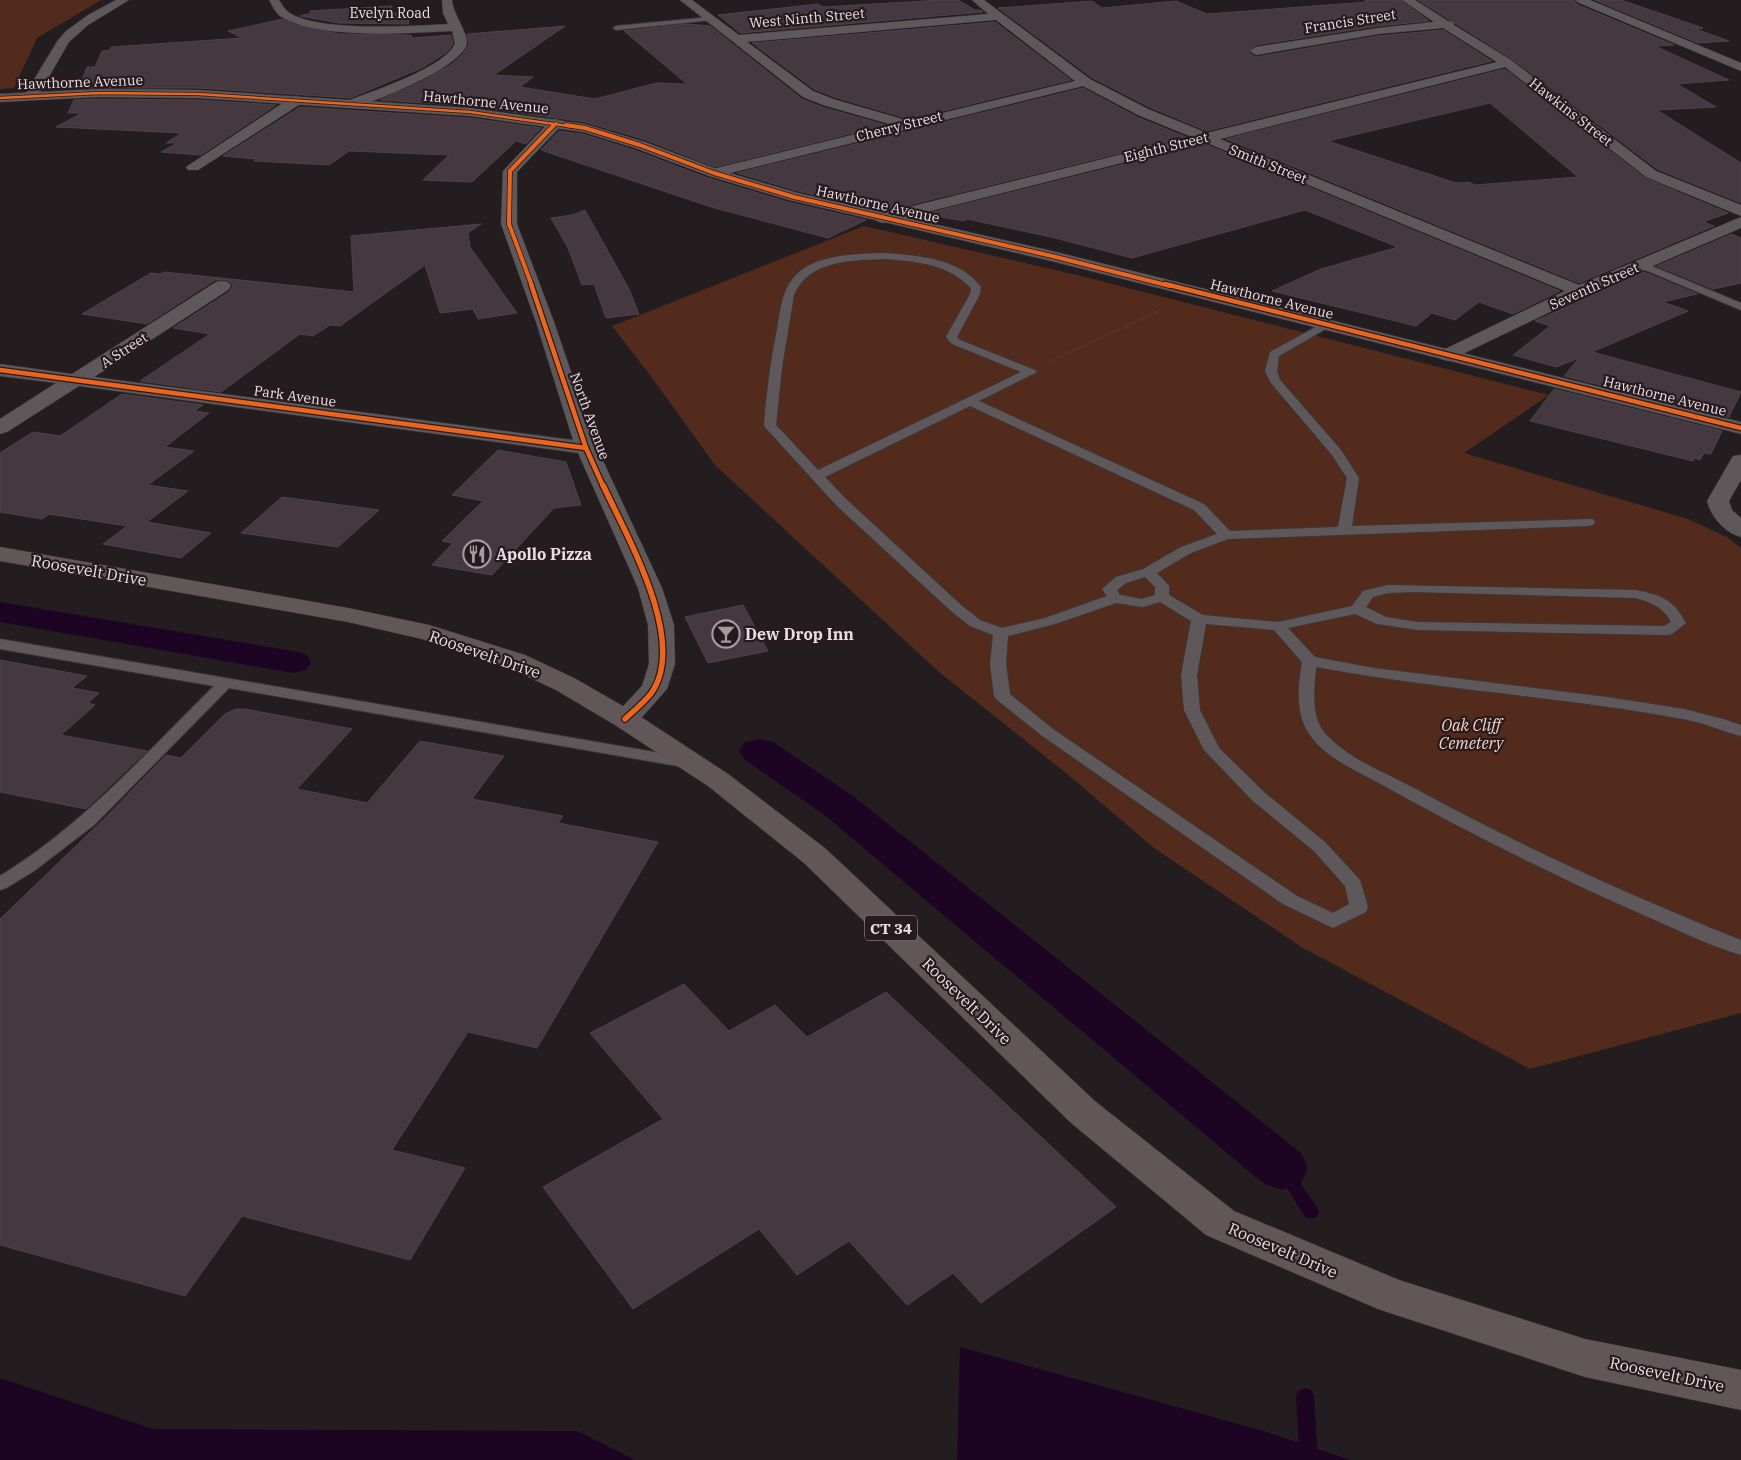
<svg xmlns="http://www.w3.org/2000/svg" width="1741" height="1460" viewBox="0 0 1741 1460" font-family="'IBM Plex Serif',serif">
<rect width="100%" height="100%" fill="#241d1f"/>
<!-- green -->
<g fill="#522b1c">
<path d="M0 0H101L37 38 14 88 0 89Z"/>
<path d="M864 226 1077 275 1549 395 1464 453 1688 519 1727 537 1741 548V1013L1530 1069 1303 948 1154 848 1066 773 939 672 715 465 650 375 612 326Z"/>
</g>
<!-- water -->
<g fill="#1d0423">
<path d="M960 1347 1264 1431 1351 1460H957Z"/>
<path d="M0 1378 153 1429 577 1431 635 1460H0Z"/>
</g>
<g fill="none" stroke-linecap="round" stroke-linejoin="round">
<!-- stream -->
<g fill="#1d0423" fill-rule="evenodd">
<path d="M1282 1162 1287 1164 1317 1207 1319 1212 1317 1217 1311 1219 1305 1217 1277 1172 1274 1168 1277 1164Z"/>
<path d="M1305 1388 1311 1390 1314 1396 1318 1460H1300L1296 1396 1299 1390Z"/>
</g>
<!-- canal -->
<g fill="#1d0423" fill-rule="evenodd">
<path d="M0 602 293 651 306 654 311 662 306 670 293 673 0 622Z"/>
<path d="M759 739 773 742 853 796 1301 1153 1308 1168 1301 1183 1282 1190 1263 1183 823 814 745 760 739 751 745 742Z"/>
</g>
</g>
<!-- building -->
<g fill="#463841" stroke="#4a4447" fill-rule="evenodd">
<path d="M941 0H958L975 10H980L983 12 740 33 718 15 818 4 823 7Z"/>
<path d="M1364 0H1400L1429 21 1378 26 1256 45 1248 52 1256 57 1378 36 1443 30 1492 61 1207 131 1149 107 1091 77 998 8 1092 1 1102 8 1176 1 1207 14 1368 2Z"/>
<path d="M1418 0H1574L1576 4 1674 45 1655 46 1729 80 1677 84 1716 107 1657 110 1741 163V203L1657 169 1512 59Z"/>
<path d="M1595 0H1621L1703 28 1696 29 1729 41 1698 43Z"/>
<path d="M392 6 390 14 407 13 409 24 339 23 300 16 311 13 310 11Z"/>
<path d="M283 19 296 25 339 34 411 35 412 38 451 35 453 44 447 52 422 68 350 98 198 88H79L87 67H95L102 51 110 50 111 47 242 38 228 31Z"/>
<path d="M995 22 1071 80 909 119 834 97 814 89 752 43Z"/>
<path d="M687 24 710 26 802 99 822 107 886 125 715 167 646 140 585 122 470 106 380 100 419 83 452 64 463 54 469 44 467 34 565 26 494 75 533 77 520 87 595 99 656 83 687 84 624 31Z"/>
<path d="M1505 69 1645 178 1728 213 1703 222 1714 226 1579 283 1226 139ZM1490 103 1578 177 1475 185 1469 182 1456 183 1328 141Z"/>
<path d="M1083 88 1137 117 1186 137 885 211 798 191 737 173Z"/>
<path d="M99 99 198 100 276 105 201 155 161 152 177 143H166L182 133 56 127 82 113H68L74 100Z"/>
<path d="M300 107 470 118 541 128 526 144 516 141 472 182 423 180 449 155 349 151 329 165 254 161 257 159 223 156Z"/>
<path d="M559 131 583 134 634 150 708 178 788 202 866 220 828 238 711 207 541 150Z"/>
<path d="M1205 144 1560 291 1513 314 1479 302 1455 320 1432 313 1416 326 1272 291 1321 269 1398 247 1305 210 1132 258 1055 238 967 219 964 221 925 214Z"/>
<path d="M585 210 629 289 639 314 606 318 594 284 582 285 568 248 551 218 572 215Z"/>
<path d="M481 224 468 233 470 247 517 313 478 319 473 309 440 313 425 265 340 326 330 325 313 336 300 334 221 392 140 381 210 334 173 328 229 292 233 286 228 280H215L147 324 82 314 151 273 160 274 164 272 354 292 351 236Z"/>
<path d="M1732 234 1741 238V283L1713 289 1657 266Z"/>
<path d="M1644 272 1697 294 1663 302 1688 311 1592 352 1741 392 1729 417 1564 376 1579 358 1556 367 1513 355 1550 326 1535 321Z"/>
<path d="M1554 389 1722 431 1711 454 1704 453 1700 460 1695 458 1693 461 1530 421Z"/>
<path d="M122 394 203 405 194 411 209 413 165 447 194 451 148 485 188 491 147 522 211 533 181 558 103 544 127 526 49 514 42 519 0 512V453L33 432 60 436Z"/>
<path d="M498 450 566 462 581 505 554 508 492 575 432 565 453 543 442 541 483 501 452 495Z"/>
<path d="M282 497 379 510 338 547 241 533Z"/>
<path d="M743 605 768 651 708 663 685 617Z"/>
<path d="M0 660 87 676 72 688 99 693 88 703 95 705 61 735 147 751 86 809 0 792Z"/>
<path d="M236 709H245L352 729 297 789 367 803 420 741 504 756 472 799 563 816 558 823 658 842 537 1048 468 1032 392 1150 465 1168 410 1260 242 1216 185 1296 0 1245V919L109 814 166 755 181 758 225 714Z"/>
<path d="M684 984 729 1031 775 1005 807 1037 886 992 1116 1207 981 1303 953 1273 907 1305 849 1241 797 1275 759 1229 633 1309 543 1187 663 1119 590 1033Z"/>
</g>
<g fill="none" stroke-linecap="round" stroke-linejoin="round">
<!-- lane casing -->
<g stroke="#3d3738" stroke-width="2">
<g id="lane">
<path d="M710 17 712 18V20L616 30 613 28 616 26Z"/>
<path d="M885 253C919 256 959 258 981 287L980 294 957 337 960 340 1035 370 1037 372 979 401 1204 504 1230 531 1338 527 1347 478 1332 455 1271 383 1265 371 1270 352 1325 322 1329 323 1330 325 1329 327 1279 356 1277 371 1280 380 1341 450 1359 478 1352 526 1593 519 1595 522 1593 525 1588 526 1228 539 1191 553 1157 573 1169 586V595L1203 615 1278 622 1352 606 1363 591 1388 585 1635 590C1661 595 1673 599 1686 623L1672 634 1667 635 1418 630 1377 624 1355 614 1288 628 1315 657 1374 668 1607 697 1684 709 1723 719 1741 725V736C1721 731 1703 722 1683 719 1561 696 1438 690 1317 667L1316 669C1314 687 1311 717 1324 732 1346 758 1384 772 1414 788 1520 846 1629 895 1741 940V955C1704 944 1668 925 1632 910 1549 873 1467 832 1388 788 1362 773 1327 760 1310 735 1295 715 1298 685 1302 662L1274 630 1206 624 1197 675 1200 710 1219 748 1265 793 1326 843 1360 880 1368 907 1366 912 1333 928 1283 904 1041 735 996 699 994 696 990 664 993 635 970 626 951 611 836 505 764 426C766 395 770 365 776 335 779 320 780 304 786 290 789 282 796 274 803 269 825 254 859 254 885 253ZM885 259C918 262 946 263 971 288L970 294 946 337 952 344 1021 372 818 470 776 425 782 367 794 295C808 260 853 260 885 259ZM970 406 1194 510 1217 534 1181 547 1143 569 1116 577 1102 589 1107 596 1045 618 1002 628 980 620 961 605 846 499 825 477ZM1145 577 1155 587V595L1142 599 1120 595 1117 590 1126 583ZM1413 592 1635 598C1651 602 1663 607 1671 622L1664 626 1418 622 1386 617 1366 607 1373 597 1388 593ZM1160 602 1191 621 1181 675 1184 710 1204 750 1253 801 1314 851 1345 886 1349 904 1333 913 1297 896 1053 729 1010 694 1006 664 1008 636 1055 624 1116 603 1143 607Z"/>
<path d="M1642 262 1741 303V310L1638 267V263Z"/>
<path d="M0 639 689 758 695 759 697 763 695 767 689 768 229 688 94 825 34 871 6 888 0 890V876C82 826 146 753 214 686L0 649Z"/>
</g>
</g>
<!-- street casing -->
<g stroke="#3d3738" stroke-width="1">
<g id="street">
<path d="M116 0H129L88 25 69 42 36 99H26L24 96 58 40 66 31 88 15Z"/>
<path d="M269 0H279C281 3 283 7 286 10 310 33 414 26 448 24L443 13 442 0H452C453 14 468 33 467 43 463 67 377 101 355 107L348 103 350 100C377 89 442 69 455 44L452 31C408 33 317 40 280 16 275 12 272 5 269 0Z"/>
<path d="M680 0H692L739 35 988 14 972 0H984L1090 79 1148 109 1207 133 1497 62 1443 28 1378 34 1256 55 1250 51 1256 47 1378 28 1434 22 1402 0H1415L1448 21 1453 22 1454 25 1511 60 1656 171 1741 205V216L1646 177 1505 67 1220 139 1579 285 1741 217V228L1585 295 1448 361 1441 359 1439 355 1441 351 1565 291 1205 142 883 223 877 221 875 218 877 215 1192 137 1138 115 1083 86 714 177 709 176 707 173 709 170 893 125 823 105 803 97ZM996 20 1075 81 909 121 833 99 813 91 747 42Z"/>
<path d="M1576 0H1590L1741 63V71L1577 2Z"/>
<path d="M297 96 304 100 302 103 198 170H188L186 167 292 97Z"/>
<path d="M556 119 563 123 561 126 517 172V224L554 322 597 448 662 588 674 625 675 664 667 689 635 725 625 727 615 725 611 719 642 686 649 664 648 625 638 588 578 453 79 386 7 432 0 434V419L56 383 0 376V364L72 374 216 282 222 281 228 282 231 286 228 290 94 377 573 440 536 322 501 224 503 171 551 120Z"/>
<path d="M1741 455V480L1729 501 1732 510 1741 518V537C1725 533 1711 517 1707 501L1733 456Z"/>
</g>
</g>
<!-- secondary casing -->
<g stroke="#3d3738" stroke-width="1">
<path id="secondary" d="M99 89 198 90 470 108 585 124 645 142 719 170 798 193 1052 251 1741 422V434L1051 261 789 200 709 176 635 148 583 132 470 116 198 98 99 97 0 102V94Z"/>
</g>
<!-- primary casing -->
<g stroke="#3d3738" stroke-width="1">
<path id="primary" d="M0 547 348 608 429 625 525 655 574 678 635 713 728 774 826 849 1096 1102 1234 1211 1399 1280 1585 1339 1741 1370V1410L1585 1377 1378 1309 1206 1235 1070 1122 804 863 708 786 615 725 556 690 507 667 422 639 348 622 0 561Z"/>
</g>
<!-- path -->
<path stroke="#5d5859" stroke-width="2.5" stroke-dasharray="0.5 2.5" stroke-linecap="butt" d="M1051 361 1161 310"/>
<!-- lane -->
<use href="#lane" fill="#5f585a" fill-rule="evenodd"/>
<!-- street -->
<use href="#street" fill="#5f585a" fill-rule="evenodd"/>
<!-- secondary -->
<use href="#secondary" fill="#5f585a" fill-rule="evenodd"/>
<!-- primary -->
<use href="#primary" fill="#625758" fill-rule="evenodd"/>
<!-- cycleway-far3 casing -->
<g stroke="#271a1e" stroke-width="4">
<g id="cycleway-far3">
<path d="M0 98 99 93 198 94 470 112 575 127"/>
<path d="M553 127 556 123"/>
</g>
</g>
<!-- cycleway-far2 casing -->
<g stroke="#271a1e" stroke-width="5.5">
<g id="cycleway-far2">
<path d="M566 125 585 128 640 145 714 173 794 197 1052 256 1170 286"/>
<path d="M532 286 509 224 510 171 554 125"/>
</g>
</g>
<!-- cycleway-far1 casing -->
<g stroke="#271a1e" stroke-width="7">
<g id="cycleway-far1">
<path d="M531 284 586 448 603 486"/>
<path d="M1165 284 1741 428"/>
<path d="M0 370 586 448"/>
</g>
</g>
<!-- cycleway casing -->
<g stroke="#271a1e" stroke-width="8">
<path id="cycleway" d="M603 485C626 535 685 636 654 689 648 700 634 710 625 719"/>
</g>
<!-- cycleway-far3 -->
<use href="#cycleway-far3" stroke="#eb651d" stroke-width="2.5"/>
<!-- cycleway-far2 -->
<use href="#cycleway-far2" stroke="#eb651d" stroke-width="4"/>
<!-- cycleway-far1 -->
<use href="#cycleway-far1" stroke="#eb651d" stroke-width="4.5"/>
<!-- cycleway -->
<use href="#cycleway" stroke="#eb651d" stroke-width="5.5"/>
</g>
<!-- icons -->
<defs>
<g id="restaurant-ring" transform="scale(1.4375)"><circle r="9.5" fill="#271a1e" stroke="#a49b9e" stroke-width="1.5"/><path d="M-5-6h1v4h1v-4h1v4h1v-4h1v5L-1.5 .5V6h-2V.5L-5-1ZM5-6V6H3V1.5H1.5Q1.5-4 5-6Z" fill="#a49b9e"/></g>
<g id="bar-ring" transform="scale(1.4375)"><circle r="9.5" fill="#271a1e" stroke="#a49b9e" stroke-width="1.5"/><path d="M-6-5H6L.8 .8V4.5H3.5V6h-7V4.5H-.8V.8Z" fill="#a49b9e"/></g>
</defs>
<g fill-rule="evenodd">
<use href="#restaurant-ring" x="477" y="554"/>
<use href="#bar-ring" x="726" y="634"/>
</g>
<g text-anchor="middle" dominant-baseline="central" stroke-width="4.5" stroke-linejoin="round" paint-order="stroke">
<!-- far-street labels -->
<g font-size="14" fill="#e9dfe2" stroke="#271a1e">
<text x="390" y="13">Evelyn Road</text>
<text transform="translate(807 18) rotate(-5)">West Ninth Street</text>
<text transform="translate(1350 21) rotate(-9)">Francis Street</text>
<text transform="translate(80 82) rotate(-2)">Hawthorne Avenue</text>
<text transform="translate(486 102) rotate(6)">Hawthorne Avenue</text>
<text transform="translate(1571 112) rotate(38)">Hawkins Street</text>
<text transform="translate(899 126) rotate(-14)">Cherry Street</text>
<text transform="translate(1166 147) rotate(-14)">Eighth Street</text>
<text transform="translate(1268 164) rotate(22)">Smith Street</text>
<text transform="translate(878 204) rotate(13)">Hawthorne Avenue</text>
<text transform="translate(1594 286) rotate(-24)">Seventh Street</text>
<text transform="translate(1272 299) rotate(14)">Hawthorne Avenue</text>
<text transform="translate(124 350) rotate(-33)">A Street</text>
<text transform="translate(295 396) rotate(8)">Park Avenue</text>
<text transform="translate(1665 396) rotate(14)">Hawthorne Avenue</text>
<text transform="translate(590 416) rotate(70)">North Avenue</text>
</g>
<!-- shield labels -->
<rect fill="#271a1e" stroke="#afa4a7" stroke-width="1" x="865" y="915.5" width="52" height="25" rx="4"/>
<g font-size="15" font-weight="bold" fill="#e9dfe2">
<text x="891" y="928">CT 34</text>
</g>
<!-- poi labels -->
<g font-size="16" font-weight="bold" fill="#e9dfe2" stroke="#271a1e" text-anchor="start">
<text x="496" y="554">Apollo Pizza</text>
<text x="745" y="634">Dew Drop Inn</text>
</g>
<!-- street labels -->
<g font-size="16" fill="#e9dfe2" stroke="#271a1e">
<text transform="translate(89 570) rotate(10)">Roosevelt Drive</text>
<text transform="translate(485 654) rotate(19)">Roosevelt Drive</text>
<text transform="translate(967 1001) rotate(44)">Roosevelt Drive</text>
<text transform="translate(1283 1250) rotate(23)">Roosevelt Drive</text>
<text transform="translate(1667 1374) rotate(12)">Roosevelt Drive</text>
</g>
<!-- park labels -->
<g font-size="16" font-style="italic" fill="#fad2c2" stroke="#271a1e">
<text x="1471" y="725">Oak Cliff<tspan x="1471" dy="18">Cemetery</tspan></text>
</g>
</g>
</svg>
